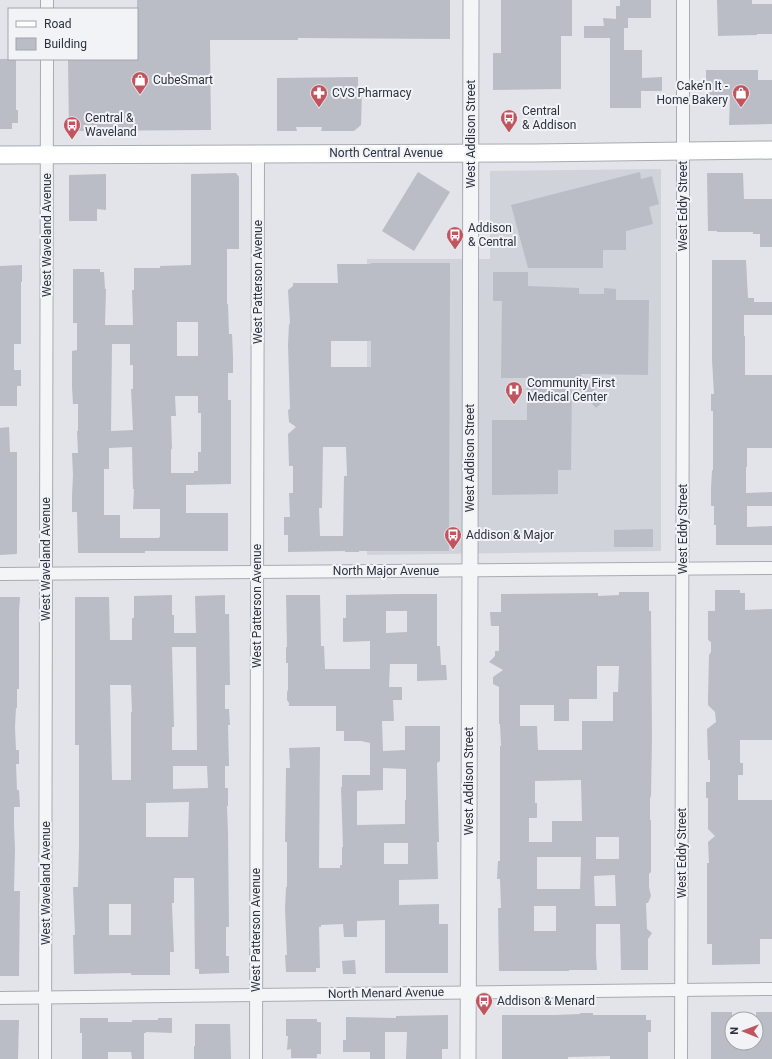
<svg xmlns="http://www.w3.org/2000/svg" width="772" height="1059" viewBox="0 0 772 1059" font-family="Roboto,sans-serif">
<rect width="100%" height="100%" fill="#e2e4e9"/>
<!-- built -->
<path fill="#d0d3da" d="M661 169V551L367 555V259H490V171Z"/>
<!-- building -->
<g fill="#babdc5" fill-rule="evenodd">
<path d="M137 0H450V39L298 38V40H210L211 130 69 131 68 59H137Z"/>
<path d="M501 0H572V36H561V89L493 90V53H501Z"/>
<path d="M620 0H651V18H628V28H624V50H642V78L662 77V91H641V108H610V38H584V26H604L603 18 616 19V6H620Z"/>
<path d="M717 0H752V4H772V34H757V35L718 36Z"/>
<path d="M0 59H16V110H18V123H12V129H0Z"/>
<path d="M706 70H758V80H772V124L729 125 730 98H706Z"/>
<path d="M358 77V91H362L361 125 354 131H321L322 127H296L297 131H277V78Z"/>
<path d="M418 172 450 192 414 251 382 231Z"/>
<path d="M640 172 641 179 652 176 659 204 649 207 653 224 626 231V250H603V268H528L511 205Z"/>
<path d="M236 173 239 177V249H227V304H228L229 334H232L233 356V373H228V400H231V484L186 485V513H228V551H145V553H78L77 512H72V496L73 475 72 453H78L77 431H78V404H73L72 387V351L77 350V323H73V269H100V272H104L105 289H106L105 325H133L132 290H134V268H160V266L191 265V174ZM177 322H198V356H177ZM112 344H130V365H133V389H131L133 430 111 431ZM175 396H198V413H201V452H198V471H194V473H171V449H172L171 416H176ZM132 447 133 489H134L133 509H160V537H159V538H120V515H104V469H109V448Z"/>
<path d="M707 173H743L744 199H772V247H760V234H753V232H717V231H708Z"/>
<path d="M106 174V210L97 209V221H69V175Z"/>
<path d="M712 260H746L748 298H754V302H772V315H744V336H745V375H772V448H747V467H746V493L772 492V506H747V527L772 526V545H716V525H714V506H711V489L712 470H713V411H711V394H714L712 360Z"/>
<path d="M371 263H450L449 551H359V552H345V551L288 552V535H284V517H290L289 493H293V466H289L288 434 296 427 289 422 288 410 290 409 288 345 289 324H290L288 290 293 286V283H338L337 264H371ZM331 341H371V367H331ZM323 447H346L347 476H344L343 536H320L319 508H322Z"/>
<path d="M22 265V282H21V344H14V370H21V386H17V406H0V266Z"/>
<path d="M493 272H528V286L579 288V294H604V288L616 289V300H649L648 375 580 374 605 400 596 408 572 381 571 470H558V494L492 495V420H527V378H501L502 301H493Z"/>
<path d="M9 427 10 452H17V554L0 555V428Z"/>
<path d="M653 529V547H614V530Z"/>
<path d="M715 590H740V593H745V610L772 609V740H740V763H743V775H738V800H772V939H760V964L712 965V944H707V863H709L708 842 715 836 708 829V798H706V782H710V760H708L707 729 716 722 715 712 708 705V698L709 655 711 652V642L708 640V611H715Z"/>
<path d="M619 592H649V611H651L652 738 651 796 650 798V820H651V872L649 874V887L651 896 648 903H646L647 929 652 933 648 939V970H621L620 924H596V956L597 970H569V971H499L498 908H501L500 879H497L498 861H500V746H501L500 724H499V687L493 684V677L503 670 489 662 495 656V651H499V626H491L490 612H501V594L598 593V596L619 595ZM597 666H619L618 692H613V721H582V750H538L537 726H520V705H554V721H569V699H597ZM581 780 582 821H552V842H529V818H537V803H535V781ZM596 837H619V859H596ZM537 857H581L580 889H537ZM615 875 616 906H595L594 876ZM534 906H556V931H534Z"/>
<path d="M401 594H437V646H440L441 665H446L447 680 417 681V664H390L389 687H402V700H393L394 721H382L383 751 405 750V726H440V761L437 763 439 842H437L438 879 399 880V905L439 904V924H448V973H385V920L357 921V937H344L343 924 321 925V927H319L320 968H316V972H286L285 955H287L285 909 286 887H287V842H285L286 768H290L289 748 320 747 319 868H340V865H342V847H343L341 787H342V775H370V743L361 741H344V731H336V706H289V703L287 700V692L288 690V663H286V647H287L286 595H320L321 646H324L325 669H370V641L343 642V618H346V595ZM386 611H407V632L386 633ZM383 768 406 769V800H405V824L357 825V791L383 790ZM384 843H408V864H384Z"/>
<path d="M172 595V615H174V633H196L195 596 225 595V614H229L230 685H225V709H229L230 725H228L229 766H225V788H228V806H227L228 832 229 927H226V956H229V973L199 974V969H195L194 878H174V903H172V906L174 952H170V975H131V973L74 974 73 935H75L73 887H78L79 848V745H75V597H109L110 640H132V618H134V596ZM172 647H196L197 750H172V727H174ZM110 685H131L132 712H131V780H112ZM173 766H207L208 788 173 789ZM189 802 188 837H146V803ZM109 904H131V935H109Z"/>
<path d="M0 597H20L19 612V689H17V708H16L15 727 16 750H19V764H16L17 790H19L20 807H14V826L15 849 14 891H20L19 976H0Z"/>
<path d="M355 960 356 974H343L342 961Z"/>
<path d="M711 1012H732V1043H756V1012H772V1059H711Z"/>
<path d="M580 1013H593V1015H646V1020H651V1032H648V1059H610V1056L568 1057V1059H502V1015H555L580 1014Z"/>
<path d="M448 1015V1049H442V1059H406L407 1032H385V1059H370V1052H343V1040H346V1017L396 1018V1016Z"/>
<path d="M80 1018H108V1022H132V1020H158V1018H172V1033L146 1032V1033H144V1059H132L131 1052H108V1059H82V1033H80Z"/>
<path d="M286 1019H317V1022H321V1054H317V1058H291V1049L287 1050 288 1036H286Z"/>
<path d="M0 1020H19L18 1059H0Z"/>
<path d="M195 1024H230L231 1059H194V1046H195Z"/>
</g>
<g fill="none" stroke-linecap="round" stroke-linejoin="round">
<!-- minor casing -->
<g stroke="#a8abb3" stroke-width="14">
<g id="minor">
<path d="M47 9V0"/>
<path d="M0 574 772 568"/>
<path d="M0 998 772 989"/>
<path d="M45 1059 47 59"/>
<path d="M256 1059 258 154"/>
<path d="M681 1059 683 316V0"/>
</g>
</g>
<!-- tertiary casing -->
<g stroke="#a8abb3" stroke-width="17">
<path id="tertiary" d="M468 1059 470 570 471 0"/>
</g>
<!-- secondary casing -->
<g stroke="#a8abb3" stroke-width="19">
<path id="secondary" d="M0 155 533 153 772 150"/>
</g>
<!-- minor -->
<use href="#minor" stroke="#f4f5f7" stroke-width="12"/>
<!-- tertiary -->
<use href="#tertiary" stroke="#f4f5f7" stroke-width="15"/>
<!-- secondary -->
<use href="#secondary" stroke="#fff" stroke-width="17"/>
</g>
<!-- icons -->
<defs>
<g id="shop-pin" transform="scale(0.9)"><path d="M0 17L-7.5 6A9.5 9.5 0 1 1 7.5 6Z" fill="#c05560" stroke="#f1f3f6"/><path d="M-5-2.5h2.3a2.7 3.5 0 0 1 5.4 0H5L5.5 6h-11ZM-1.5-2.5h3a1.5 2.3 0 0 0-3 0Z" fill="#fff"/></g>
<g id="pharmacy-pin" transform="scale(0.9)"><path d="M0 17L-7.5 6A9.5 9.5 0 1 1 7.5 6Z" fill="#c05560" stroke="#f1f3f6"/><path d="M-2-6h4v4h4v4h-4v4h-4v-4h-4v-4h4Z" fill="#fff"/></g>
<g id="bus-pin" transform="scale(0.9)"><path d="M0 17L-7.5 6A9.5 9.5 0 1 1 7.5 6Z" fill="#c05560" stroke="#f1f3f6"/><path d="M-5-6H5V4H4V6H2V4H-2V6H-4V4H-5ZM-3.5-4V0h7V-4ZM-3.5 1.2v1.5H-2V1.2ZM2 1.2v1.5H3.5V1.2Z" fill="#fff"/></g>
<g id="hospital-pin" transform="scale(0.9)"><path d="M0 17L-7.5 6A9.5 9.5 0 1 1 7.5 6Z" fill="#c05560" stroke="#f1f3f6"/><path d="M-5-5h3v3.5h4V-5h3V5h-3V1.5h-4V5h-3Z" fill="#fff"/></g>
</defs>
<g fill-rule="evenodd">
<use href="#shop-pin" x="140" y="80"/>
<use href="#pharmacy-pin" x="319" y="93"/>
<use href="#shop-pin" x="741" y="93"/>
<use href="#bus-pin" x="509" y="118"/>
<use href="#bus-pin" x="72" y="125"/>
<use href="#bus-pin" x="455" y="235"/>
<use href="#hospital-pin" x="514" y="390"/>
<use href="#bus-pin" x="453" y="535"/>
<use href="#bus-pin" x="484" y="1001"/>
</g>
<g text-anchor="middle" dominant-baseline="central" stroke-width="4" stroke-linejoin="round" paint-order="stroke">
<!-- poi labels -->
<g font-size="12" fill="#2c323f" stroke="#f1f3f6" text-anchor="start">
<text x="153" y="80">CubeSmart</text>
<text x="728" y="86" text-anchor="end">Cake’n It -<tspan x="728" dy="14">Home Bakery</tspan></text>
<text x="332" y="93">CVS Pharmacy</text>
<text x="522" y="111">Central<tspan x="522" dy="14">&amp; Addison</tspan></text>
<text x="85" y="118">Central &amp;<tspan x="85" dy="14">Waveland</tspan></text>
<text x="468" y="228">Addison<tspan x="468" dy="14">&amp; Central</tspan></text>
<text x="527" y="383">Community First<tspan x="527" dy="14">Medical Center</tspan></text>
<text x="466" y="535">Addison &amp; Major</text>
<text x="497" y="1001">Addison &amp; Menard</text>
</g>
<!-- street labels -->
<g font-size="12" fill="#2c323f" stroke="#f1f3f6">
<text transform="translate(471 134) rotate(-90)">West Addison Street</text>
<text x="386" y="153">North Central Avenue</text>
<text transform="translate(683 206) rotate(-90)">West Eddy Street</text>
<text transform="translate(47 235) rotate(-90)">West Waveland Avenue</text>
<text transform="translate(258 282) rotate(-90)">West Patterson Avenue</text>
<text transform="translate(470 458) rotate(-90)">West Addison Street</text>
<text transform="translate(683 529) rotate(-90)">West Eddy Street</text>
<text transform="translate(46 559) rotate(-90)">West Waveland Avenue</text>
<text x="386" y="571">North Major Avenue</text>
<text transform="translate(257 606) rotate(-90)">West Patterson Avenue</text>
<text transform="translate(469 781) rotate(-90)">West Addison Street</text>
<text transform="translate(682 853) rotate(-90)">West Eddy Street</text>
<text transform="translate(46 883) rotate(-90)">West Waveland Avenue</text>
<text transform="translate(256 930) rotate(-90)">West Patterson Avenue</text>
<text transform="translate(386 993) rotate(-1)">North Menard Avenue</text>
</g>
</g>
<!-- legend -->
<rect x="8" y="8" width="130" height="52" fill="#f1f3f6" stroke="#a2a6ad"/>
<rect x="16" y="21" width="20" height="6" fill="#ffffff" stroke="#a2a6ad"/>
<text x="44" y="28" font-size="12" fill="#2c323f">Road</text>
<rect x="16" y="38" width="20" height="12" fill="#babdc5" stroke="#a2a6ad"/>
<text x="44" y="48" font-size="12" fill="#2c323f">Building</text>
<!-- north arrow -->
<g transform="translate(744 1031) rotate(271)"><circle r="19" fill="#f1f3f6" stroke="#a2a6ad"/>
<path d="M0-3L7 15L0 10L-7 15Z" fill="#c05560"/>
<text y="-6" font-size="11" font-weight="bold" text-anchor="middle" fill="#2c323f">N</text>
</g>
</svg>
